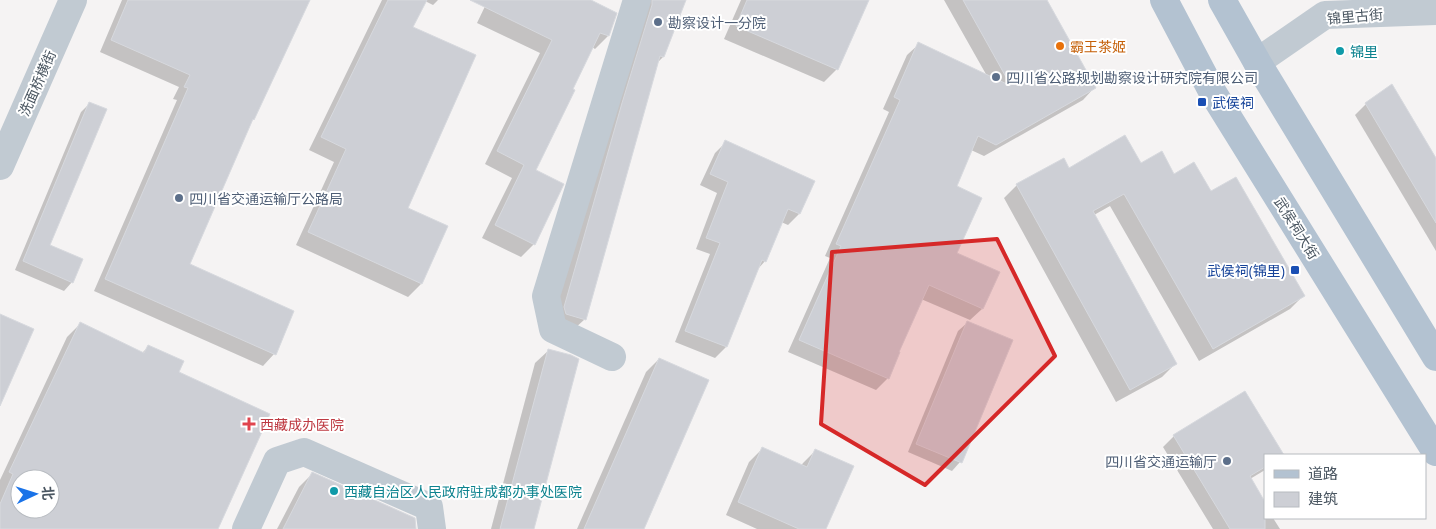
<svg xmlns="http://www.w3.org/2000/svg" width="1436" height="529" viewBox="0 0 1436 529" font-family="'Open Sans','Noto Sans SC',sans-serif">
<rect width="100%" height="100%" fill="#f5f3f3"/>
<!-- shadow -->
<g fill="#0003" fill-rule="evenodd">
<path d="M122 0H309L253 119 250 122 188 265 274 354 263 366 94 291 177 100 173 99 179 87 100 52Z"/>
<path d="M382 0H438L433 5 425 1 412 28 406 208 446 227 421 284 408 297 296 245 334 162 309 150Z"/>
<path d="M488 0H587L608 36 595 49 592 47 534 171V244L521 257 482 238 512 178 485 164 540 53 477 23Z"/>
<path d="M641 0H685L663 57 656 64 585 319 573 330 553 320Z"/>
<path d="M741 0H867L837 69 824 82 724 39Z"/>
<path d="M944 0H1045L1094 88 1083 100 984 156 971 150 955 187 956 254 982 309 970 320 921 299 888 378 876 390 788 352 830 258 825 256 889 112 883 109 907 55 919 44 987 76Z"/>
<path d="M90 103 48 246 72 282 64 291 15 270 81 112Z"/>
<path d="M1366 104 1436 160V251L1355 115Z"/>
<path d="M726 142 813 182 799 214 788 225 781 222 765 261 757 270 726 347 715 358 675 342 710 254 696 249 717 193 700 185 715 153Z"/>
<path d="M1140 164 1174 175 1211 193 1303 296 1290 309 1199 361 1110 206 1094 215 1175 364 1162 377 1116 402 1004 198 1017 185 1068 169Z"/>
<path d="M967 323 960 462 952 471 908 452 958 331Z"/>
<path d="M80 324 142 353 148 347 177 373 216 529H0V480L67 337ZM20 479H50V509H20Z"/>
<path d="M549 350 533 529H491L535 363Z"/>
<path d="M659 359 643 529H577L646 372Z"/>
<path d="M1245 393 1282 455H1265V470L1250 479 1265 518H1273L1280 529H1213L1163 447 1174 436Z"/>
<path d="M762 449 801 466 803 463 816 450 824 529H757L726 515 749 462Z"/>
<path d="M312 474 409 529H277L299 487Z"/>
</g>
<!-- building -->
<g fill="#cdcfd5" stroke="#d7d9de" fill-rule="evenodd">
<path d="M128 0H310L254 120 253 119 190 264 294 311 276 355 105 279 188 88 184 87 190 75 111 40Z"/>
<path d="M388 0H427L413 27 476 55 408 208 448 226 422 284 308 232 346 149 321 137Z"/>
<path d="M470 0H591L617 13 609 36 600 33 573 89 575 90 536 170 564 184 535 245 495 225 524 165 497 151 552 40Z"/>
<path d="M652 0H686L664 57 660 56 586 320 566 314 564 307 622 103 652 5Z"/>
<path d="M747 0H869L838 70 736 26Z"/>
<path d="M963 0H1047L1096 88 996 145 978 136 957 186 982 198 957 253 1000 272 983 309 929 285 899 352H900L889 379 799 340 841 246 836 244 900 100 894 97 918 42 1011 86Z"/>
<path d="M1392 84 1436 158V223L1365 103Z"/>
<path d="M89 102 107 109 50 245 83 259 73 283 23 261Z"/>
<path d="M1125 135 1141 163 1162 151 1174 174 1194 162 1211 191 1236 177 1305 296 1213 349 1124 194 1093 211 1177 364 1130 390 1016 184 1064 158 1069 168Z"/>
<path d="M725 140 815 181 800 214 788 209 766 262 762 260 727 347 685 331 720 243 706 238 728 182 710 174Z"/>
<path d="M0 314 34 329 0 406Z"/>
<path d="M967 321 1013 340 962 463 916 444Z"/>
<path d="M80 322 144 353 148 345 184 361 179 372 270 414 218 529H0V504L13 474 9 472ZM20 479H50V509H20Z"/>
<path d="M548 349 571 355 579 359 534 529H500Z"/>
<path d="M659 358 709 380 644 529H584Z"/>
<path d="M1245 391 1284 455H1265V467L1250 476 1265 502V529H1230L1173 435Z"/>
<path d="M762 447 807 467 815 449 854 466 826 529H799L738 502Z"/>
<path d="M312 472 415 518 416 529H283Z"/>
</g>
<g fill="none" stroke-linecap="round" stroke-linejoin="round">
<!-- minor -->
<g stroke="#c1cad2" stroke-width="28">
<path d="M1257 62 1325 15 1436 11"/>
<path d="M0 166 73 0"/>
<path d="M612 357 553 329 546 296 637 0"/>
<path d="M246 529 277 461 304 452 429 507 432 529"/>
</g>
<!-- major -->
<g stroke="#b3c2d1" stroke-width="28">
<path d="M1164 0 1213 93 1436 452"/>
<path d="M1222 0 1257 62 1436 357"/>
</g>
</g>
<!-- marked area -->
<path fill="#d62828" fill-opacity="0.2" stroke="#d62828" stroke-width="4" stroke-linejoin="round" d="M997 239 1055 356 925 485 821 424 832 252Z"/>
<!-- markers -->
<g fill="#5c6f8a" stroke="#fff" stroke-width="2">
<circle cx="658" cy="22" r="5"/>
<circle cx="996" cy="77" r="5"/>
<circle cx="179" cy="198" r="5"/>
<circle cx="1227" cy="461" r="5"/>
</g>
<circle fill="#e8710a" stroke="#fff" stroke-width="2" cx="1060" cy="46" r="5"/>
<g fill="#0f9aa8" stroke="#fff" stroke-width="2">
<circle cx="1340" cy="51" r="5"/>
<circle cx="334" cy="491" r="5"/>
</g>
<g fill="#1a4fb4" stroke="#fff" stroke-width="2">
<rect x="1197" y="97" width="10" height="10" rx="2.5"/>
<rect x="1290" y="265" width="10" height="10" rx="2.5"/>
</g>
<path fill="#e0444e" stroke="#fff" stroke-width="2" d="M246.5 416.5h5v5h5v5h-5v5h-5v-5h-5v-5h5z"/>
<g text-anchor="middle" dominant-baseline="central" stroke-width="4" stroke-linejoin="round" paint-order="stroke">
<!-- street labels -->
<g font-size="14" fill="#4a5661" stroke="#fff">
<text transform="translate(1355 16) rotate(-5)">锦里古街</text>
<text transform="translate(37 83) rotate(-66)">洗面桥横街</text>
<text transform="translate(1297 228) rotate(58)">武侯祠大街</text>
</g>
<!-- service labels -->
<g font-size="14" fill="#4e5e75" stroke="#fff" text-anchor="start">
<text x="668" y="22">勘察设计一分院</text>
<text x="1006" y="77">四川省公路规划勘察设计研究院有限公司</text>
<text x="189" y="198">四川省交通运输厅公路局</text>
<text x="1217" y="461" text-anchor="end">四川省交通运输厅</text>
</g>
<!-- food labels -->
<g font-size="14" fill="#c56008" stroke="#fff" text-anchor="start">
<text x="1070" y="46">霸王茶姬</text>
</g>
<!-- culture labels -->
<g font-size="14" fill="#0d838f" stroke="#fff" text-anchor="start">
<text x="1350" y="51">锦里</text>
<text x="344" y="491">西藏自治区人民政府驻成都办事处医院</text>
</g>
<!-- transit labels -->
<g font-size="14" fill="#164399" stroke="#fff" text-anchor="start">
<text x="1212" y="102">武侯祠</text>
<text x="1285" y="270" text-anchor="end">武侯祠(锦里)</text>
</g>
<!-- health labels -->
<g font-size="14" fill="#be3a42" stroke="#fff" text-anchor="start">
<text x="260" y="424">西藏成办医院</text>
</g>
</g>
<!-- legend -->
<rect x="1264" y="454" width="162" height="65" fill="#ffffff" stroke="#b7bbc0"/>
<rect x="1274" y="470" width="25" height="8" fill="#b3c2d1" stroke="#b7bbc0"/>
<text x="1308" y="479" font-size="15" fill="#4a5661">道路</text>
<rect x="1274" y="492" width="25" height="15" fill="#cdcfd5" stroke="#b7bbc0"/>
<text x="1308" y="504" font-size="15" fill="#4a5661">建筑</text>
<!-- north arrow -->
<g transform="translate(35 494) rotate(86)"><circle r="24" fill="#ffffff" stroke="#b7bbc0"/>
<path d="M0-4L9 19L0 12L-9 19Z" fill="#1a73e8"/>
<text y="-8" font-size="14" font-weight="bold" text-anchor="middle" fill="#4a5661">北</text>
</g>
</svg>
